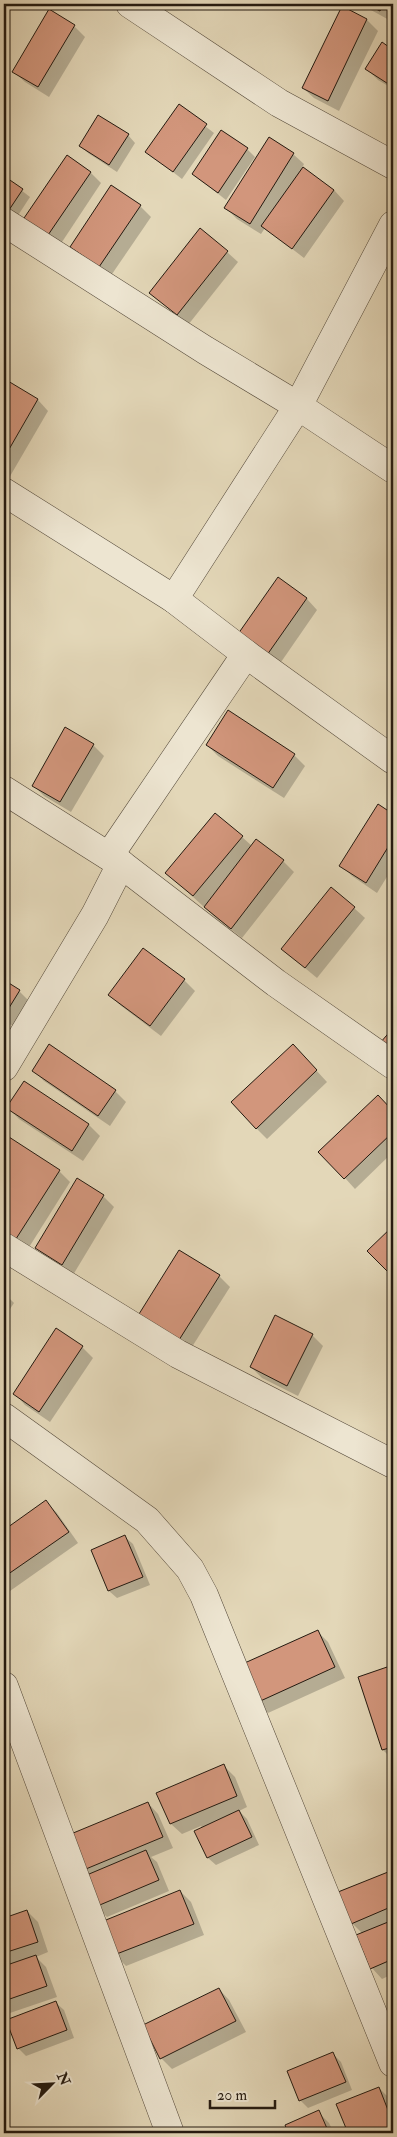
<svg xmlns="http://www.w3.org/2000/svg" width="397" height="2137" viewBox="0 0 397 2137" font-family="'IM FELL Double Pica',serif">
<rect width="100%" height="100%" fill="#e3d7b8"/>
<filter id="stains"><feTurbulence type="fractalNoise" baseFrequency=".004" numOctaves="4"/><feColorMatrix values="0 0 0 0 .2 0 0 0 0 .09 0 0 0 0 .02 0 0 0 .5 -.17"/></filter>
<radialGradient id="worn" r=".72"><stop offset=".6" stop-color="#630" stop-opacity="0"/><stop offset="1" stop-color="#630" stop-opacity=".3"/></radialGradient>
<!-- shadow -->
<g fill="#0003">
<path d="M360 4H393V17L391 21Z"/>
<path d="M342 8 367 20 378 31 339 111 314 98 303 88Z"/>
<path d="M74 26 85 37 49 97 25 82 14 72Z"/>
<path d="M382 44 393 51V89L378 80 367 69Z"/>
<path d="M179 106 214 133 182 179 147 152Z"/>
<path d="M128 135 135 143 117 172 88 153 80 145Z"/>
<path d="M247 149 255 157 226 200 193 174Z"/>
<path d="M293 154 304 164 302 168 334 190 344 201 304 258 265 228 261 234 237 219 226 208Z"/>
<path d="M91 173 101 183 58 248 34 232Z"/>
<path d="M4 177 30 197 15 220 4 212Z"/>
<path d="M140 206 151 217 110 277 82 257 71 247Z"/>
<path d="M227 252 238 262 188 325 150 293Z"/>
<path d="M8 383 38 400 48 411 9 478 4 475V390Z"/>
<path d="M278 579 307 599 317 610 279 665 250 645Z"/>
<path d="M93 745 104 756 71 812 44 796 33 785Z"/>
<path d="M207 745 294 755 305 766 284 798 218 756Z"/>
<path d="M378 806 393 816V867L377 893 352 876 341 865Z"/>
<path d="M242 837 252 846 283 861 294 872 242 938 216 918 167 873Z"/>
<path d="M354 908 365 918 317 978 282 949Z"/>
<path d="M184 980 195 991 161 1036 120 1005 110 995Z"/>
<path d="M4 981 19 991 30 1002 14 1027 4 1020Z"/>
<path d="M303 1056 327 1082 267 1139 256 1128Z"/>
<path d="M33 1070 115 1091 126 1102 110 1126 44 1081Z"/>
<path d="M24 1083 89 1125 100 1136 83 1161 19 1119 8 1108Z"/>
<path d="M378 1097 393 1112V1152L355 1189 345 1178Z"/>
<path d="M10 1139 59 1171 70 1182 26 1252 4 1238V1148Z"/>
<path d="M78 1180 103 1196 114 1207 73 1275 47 1258 36 1248Z"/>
<path d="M393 1227V1276L369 1251Z"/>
<path d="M219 1276 230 1287 190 1350 151 1324Z"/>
<path d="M4 1293 14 1303 4 1318Z"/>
<path d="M312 1335 323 1346 298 1396 262 1378 251 1367Z"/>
<path d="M82 1347 93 1358 50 1422 25 1405 15 1394Z"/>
<path d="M46 1502 57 1513 78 1543 10 1591 4 1584V1531Z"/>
<path d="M125 1537 133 1544 150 1585 117 1598 109 1591 92 1550Z"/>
<path d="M317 1631 328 1642 345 1678 268 1713 257 1703Z"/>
<path d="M389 1668 393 1672V1760L383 1750 359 1678Z"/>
<path d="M224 1766 235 1777 247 1807 239 1811 247 1819 259 1845 216 1865 208 1858 196 1831 202 1828 201 1826 182 1834 171 1824Z"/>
<path d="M148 1803 158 1814 173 1848 151 1857 157 1862 169 1891 107 1917 96 1906 82 1870Z"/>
<path d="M393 1871V1974L382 1979 372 1968 363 1934 352 1923 340 1892Z"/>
<path d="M180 1891 191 1902 204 1935 126 1966 115 1955Z"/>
<path d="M27 1911 38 1922 48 1952 36 1957 46 1967 57 1997 4 2015V1919Z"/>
<path d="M219 1989 229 2000 246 2032 172 2069 161 2058Z"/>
<path d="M56 2003 64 2010 74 2038 26 2056 18 2048Z"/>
<path d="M333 2054 341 2062 352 2090 308 2108 300 2100Z"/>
<path d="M379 2088 390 2099 393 2109V2133H350L338 2105Z"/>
<path d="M318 2112 329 2123 334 2133H290L287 2126Z"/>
</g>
<!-- building -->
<g fill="#d2967c" stroke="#241a10">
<path d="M366 4H384L380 11Z"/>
<path d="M342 6 367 19 328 101 302 88Z"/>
<path d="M49 9 75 25 38 87 12 72Z"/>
<path d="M382 42 393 50V87L365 69Z"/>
<path d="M179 104 207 124 173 172 145 152Z"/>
<path d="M98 115 129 134 109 165 79 146Z"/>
<path d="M221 130 248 148 218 193 192 174Z"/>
<path d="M269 137 294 153 250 224 224 208Z"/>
<path d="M67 155 91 172 46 238 22 221Z"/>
<path d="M303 167 334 190 292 249 261 226Z"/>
<path d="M4 176 23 189 7 213 4 211Z"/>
<path d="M111 185 141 205 99 267 70 247Z"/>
<path d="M200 228 228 251 177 315 149 293Z"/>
<path d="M8 381 38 399 4 458V388Z"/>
<path d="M278 577 307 598 267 655 238 634Z"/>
<path d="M228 710 295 754 273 788 206 745Z"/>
<path d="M65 727 94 744 60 802 32 786Z"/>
<path d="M378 804 393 814V839L366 883 339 866Z"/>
<path d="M215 813 243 836 193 896 165 873Z"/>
<path d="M256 839 284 860 231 929 204 907Z"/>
<path d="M331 887 355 907 305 968 281 949Z"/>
<path d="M143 948 185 979 150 1026 108 995Z"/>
<path d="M4 980 20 990 4 1016Z"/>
<path d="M393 1028V1055L380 1043Z"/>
<path d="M49 1044 116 1090 98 1116 32 1071Z"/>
<path d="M293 1044 317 1070 256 1129 231 1102Z"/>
<path d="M24 1081 89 1124 72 1151 6 1108Z"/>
<path d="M378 1095 393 1111V1132L344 1179 318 1152Z"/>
<path d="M9 1137 60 1170 14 1242 4 1235V1146Z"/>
<path d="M77 1178 104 1195 62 1265 35 1248Z"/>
<path d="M393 1226V1271L390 1274 367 1251Z"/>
<path d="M179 1250 220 1275 179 1340 139 1314Z"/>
<path d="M275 1315 313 1334 287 1386 250 1367Z"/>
<path d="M56 1328 83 1346 39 1412 13 1394Z"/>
<path d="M46 1500 69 1532 4 1577V1530Z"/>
<path d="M125 1535 143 1577 108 1591 91 1550Z"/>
<path d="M318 1630 335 1667 256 1703 238 1666Z"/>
<path d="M390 1666 393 1677V1747L382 1750 358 1677Z"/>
<path d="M224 1764 237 1796 170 1824 156 1793Z"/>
<path d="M148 1802 163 1837 81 1871 66 1836Z"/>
<path d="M239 1810 252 1837 207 1858 194 1831Z"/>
<path d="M146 1850 159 1880 95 1907 82 1877Z"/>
<path d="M393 1870V1906L351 1924 338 1892Z"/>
<path d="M180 1890 194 1924 114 1955 101 1922Z"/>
<path d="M27 1910 38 1942 4 1953V1918Z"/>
<path d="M393 1920V1959L370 1969 356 1935Z"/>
<path d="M36 1955 47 1986 4 2001V1966Z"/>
<path d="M219 1988 236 2021 160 2059 143 2025Z"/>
<path d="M56 2001 67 2030 17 2049 6 2020Z"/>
<path d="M333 2052 346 2082 299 2101 287 2071Z"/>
<path d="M379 2087 393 2123V2133H348L336 2104Z"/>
<path d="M319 2110 329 2133H288L285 2125Z"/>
</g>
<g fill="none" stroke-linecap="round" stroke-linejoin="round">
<!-- minor casing -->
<g stroke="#54493a" stroke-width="29">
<g id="minor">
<path d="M130 4 279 103 393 165"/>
<path d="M4 222 205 350 298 406 393 469"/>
<path d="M4 492 174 599 246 654 393 760"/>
<path d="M174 599 298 406 393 225"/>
<path d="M4 790 121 864 276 983 393 1065"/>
<path d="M109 856 246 654"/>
<path d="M4 1067 95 915 121 864"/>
<path d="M4 1247 178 1354 393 1464"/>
<path d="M4 1417 147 1520 190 1569 204 1595 393 2063"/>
<path d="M4 1686 170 2133"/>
</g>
</g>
<!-- minor -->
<use href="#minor" stroke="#ede5d1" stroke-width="28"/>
</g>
<!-- margin -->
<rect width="397" height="2137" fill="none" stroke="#e3d7b8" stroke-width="20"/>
<rect x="5" y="5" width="387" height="2127" fill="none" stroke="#241a10" stroke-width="2.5"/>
<rect x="10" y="10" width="377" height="2117" fill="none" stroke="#241a10"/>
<!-- north arrow -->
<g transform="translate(52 2084) rotate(66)" stroke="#ede5d1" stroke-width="4" paint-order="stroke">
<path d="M0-4L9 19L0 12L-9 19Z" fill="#241a10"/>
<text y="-8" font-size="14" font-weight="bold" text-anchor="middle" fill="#241a10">N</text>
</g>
<!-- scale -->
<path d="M210 2100v8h65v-8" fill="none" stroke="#241a10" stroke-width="2.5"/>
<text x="217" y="2100" font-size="15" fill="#241a10" stroke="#ede5d1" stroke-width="4" paint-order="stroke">20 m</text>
<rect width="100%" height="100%" filter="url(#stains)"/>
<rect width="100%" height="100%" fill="url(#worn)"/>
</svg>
